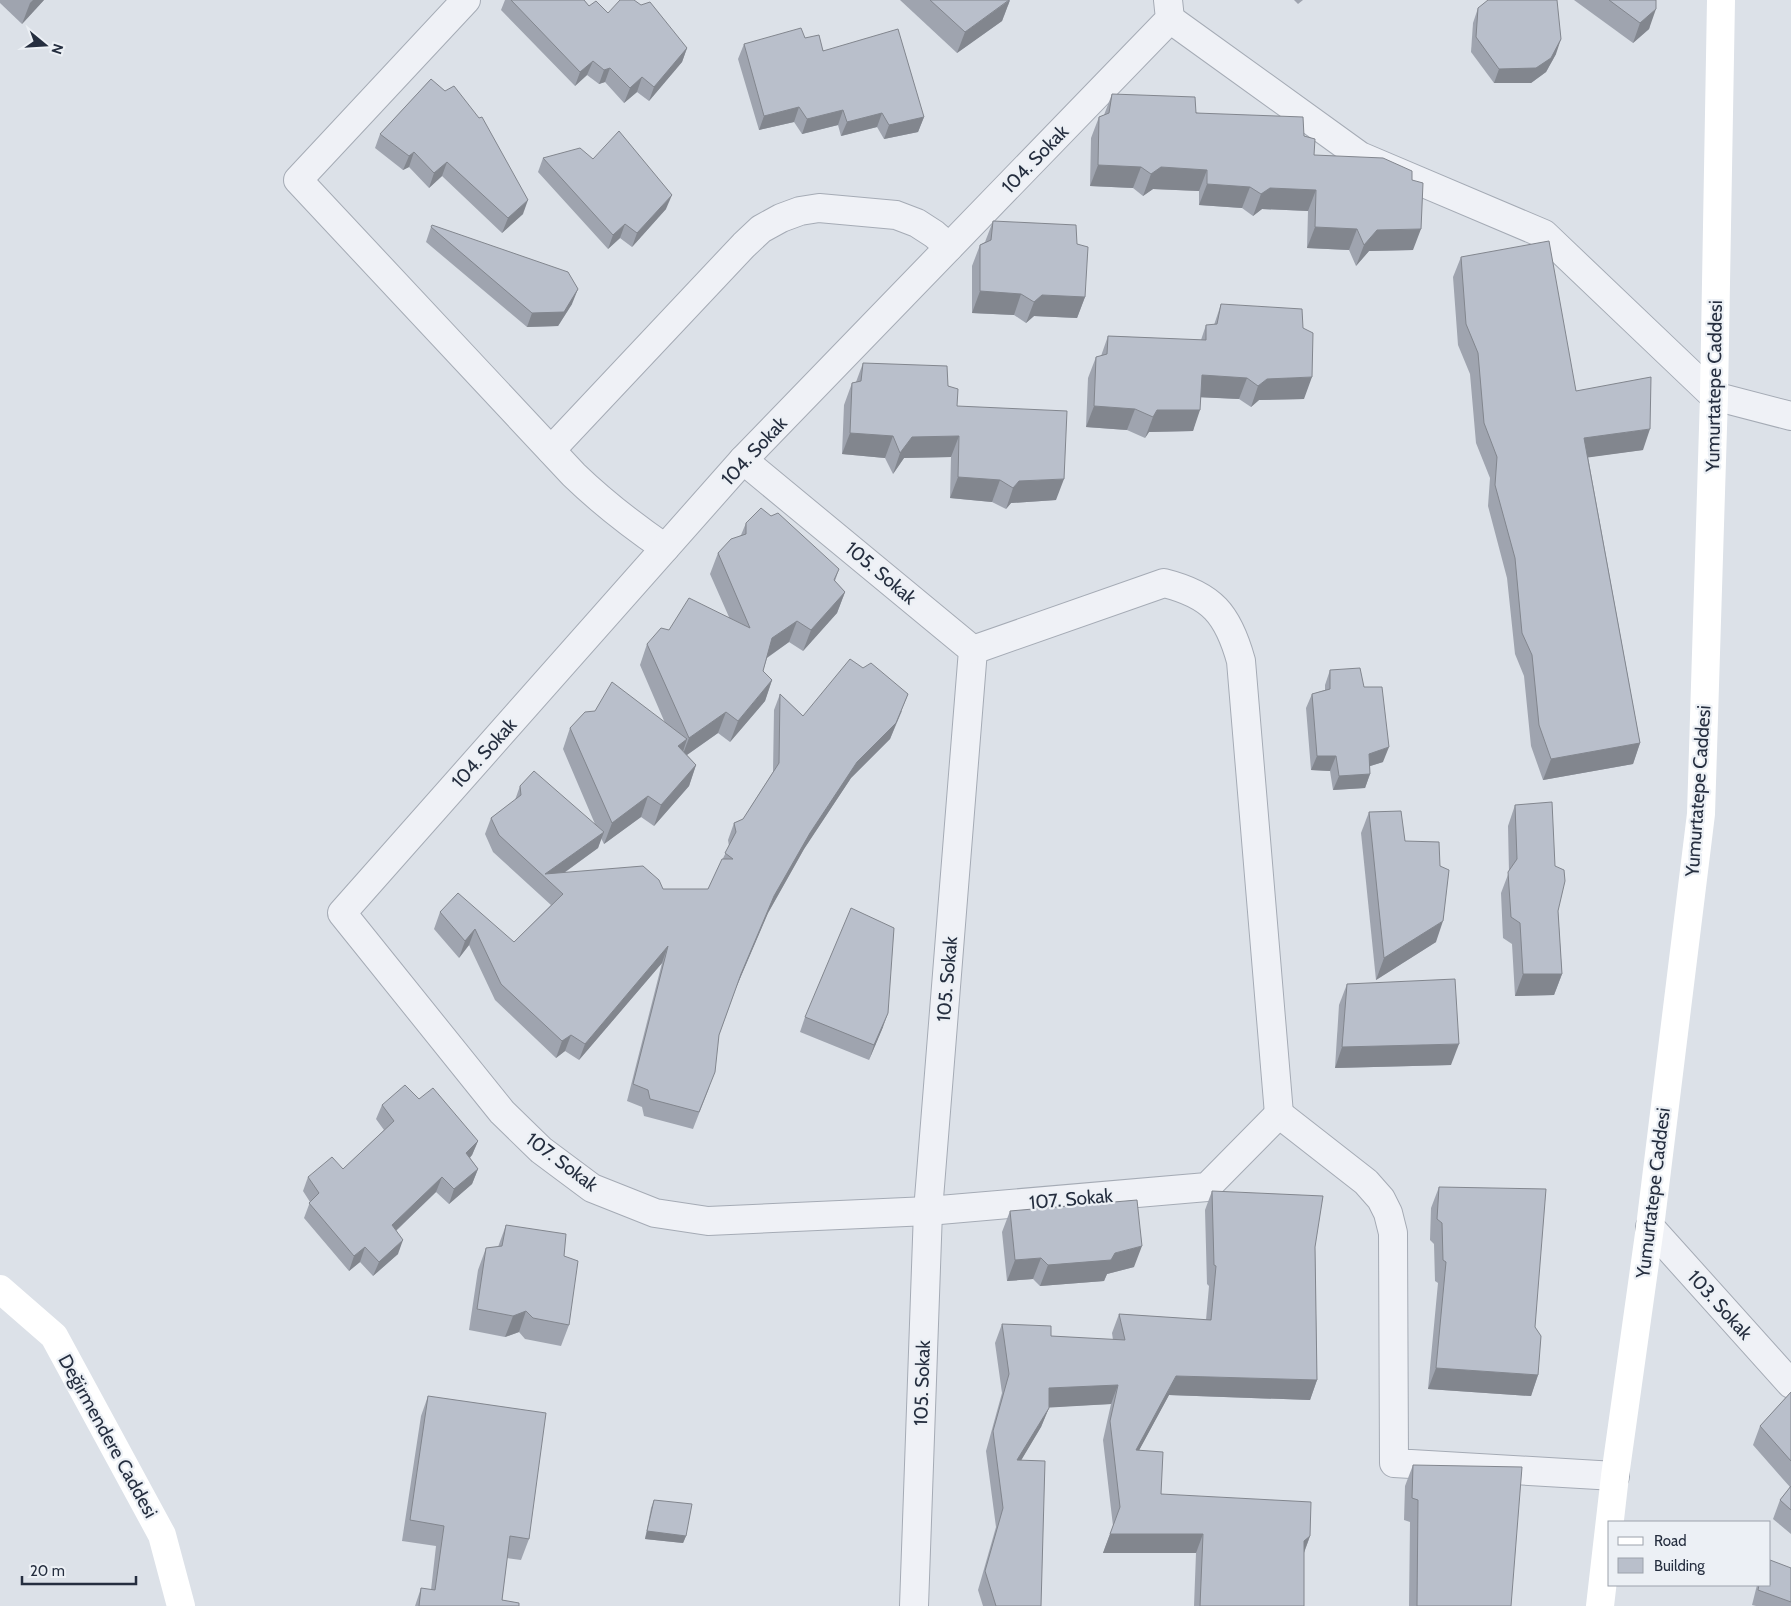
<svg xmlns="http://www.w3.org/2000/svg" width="1791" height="1606" viewBox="0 0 1791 1606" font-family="Cabin,sans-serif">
<rect width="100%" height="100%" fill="#dce1e8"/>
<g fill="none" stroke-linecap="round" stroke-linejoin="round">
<!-- street casing -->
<g stroke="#a5abb5" stroke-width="30">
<g id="street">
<path d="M466 0 298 180 574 475C602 502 633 526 665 548"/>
<path d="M1168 0 1170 19 743 460 342 913 502 1112 541 1150 592 1188 655 1213 708 1221 928 1211 1207 1187 1279 1114 1366 1182 1381 1199 1388 1213 1393 1233 1394 1463 1615 1476"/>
<path d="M1170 19 1360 156 1544 234 1714 396 1791 416"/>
<path d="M551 450 744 245 761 229 781 218 800 211 819 208 896 215 917 223 934 234 949 247"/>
<path d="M743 460 973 650 928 1211 914 1606"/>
<path d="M973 650 1164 583C1212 595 1228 614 1241 661L1279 1114"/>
<path d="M1650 1227 1791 1384"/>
</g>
</g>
<!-- street -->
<use href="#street" stroke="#eff1f6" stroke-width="28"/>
<!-- secondary -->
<g stroke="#fff" stroke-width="28">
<path d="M0 1289 54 1336 162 1535 181 1606"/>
<path d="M1600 1606 1615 1476 1650 1227 1701 814 1714 396 1721 0"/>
</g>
</g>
<!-- wall -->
<g fill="#9fa4af">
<path d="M0 0H44L22 24 0 3Z"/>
<path d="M505 0H584L589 6 608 13 687 48 682 62 649 101 637 92 624 103 605 82 599 84 587 75 575 86 501 10Z"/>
<path d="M900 0H1010L1002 21 957 53Z"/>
<path d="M1294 0H1303L1298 4Z"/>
<path d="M1574 0H1656L1649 29 1633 43Z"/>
<path d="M1478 8 1556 54 1546 72 1531 83H1494L1471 52 1473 23Z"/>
<path d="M805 38 924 117 918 132 884 139 877 127 841 136 838 125 802 134 794 122 759 130 738 59 744 44Z"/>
<path d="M431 79 523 214 502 233 442 176 429 188 409 167 403 170 375 148 380 134Z"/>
<path d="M1112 94 1304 136 1314 155 1413 250 1369 251 1356 266 1349 250 1307 248 1308 211 1262 209 1253 216 1242 208 1199 205V191L1153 189 1143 196 1133 188 1090 186 1091 138 1099 117 1104 115Z"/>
<path d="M543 158 593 159 666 209 632 247 620 238 608 249 538 172Z"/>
<path d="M993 221 1077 244 1085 297 1077 318 1034 316 1026 323 1014 315 972 313V266L980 245 985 242Z"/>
<path d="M431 227 572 304 558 326 527 327 426 242Z"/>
<path d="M1461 257 1576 391 1643 450 1588 457 1640 743 1633 764 1543 780 1531 746 1524 676 1515 654 1507 578 1488 506 1490 478 1476 443 1470 374 1458 345 1453 277Z"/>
<path d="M1221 304 1304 399 1259 400 1251 407 1239 399 1201 397 1193 431 1149 432 1145 438 1127 430 1086 427 1088 378 1096 357 1101 356 1108 336 1201 340 1206 325H1214Z"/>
<path d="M863 363 948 386 957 406 1056 500 1011 503 1006 509 992 502 950 498 951 457 904 458 893 474 885 458 842 454 844 405 852 383 856 382Z"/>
<path d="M771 516 839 569 835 581 845 592 837 613 803 651 789 642 767 658 763 671 772 680 765 701 730 742 718 733 687 755 696 765 689 786 654 826 641 817 604 844 601 838 598 848 564 873 663 889H708L729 846 728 840 734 823 743 819 773 772 774 710 780 694 803 716 902 711 890 739 851 778 804 849 768 913 736 988 719 1035 709 1088 693 1129 644 1116 642 1107 627 1101 662 963 579 1060 565 1051 556 1058 495 1000 469 945 459 958 434 929 440 912 514 942 551 905 493 852 485 834 491 818 515 800 520 786 595 824 563 749 570 728 665 723 640 665 647 644 669 630 729 617 710 574 718 553 741 535 746 523Z"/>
<path d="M1330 670 1364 687 1383 762 1370 766V774L1365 788 1333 790 1330 771 1311 770 1306 708 1312 694 1325 690V685Z"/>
<path d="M1515 805 1558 911 1562 974 1554 995 1515 996 1512 944 1503 938 1501 893 1509 872 1508 826Z"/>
<path d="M1369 812 1405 841 1436 942 1376 980 1361 833Z"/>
<path d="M1347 984 1451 1065 1335 1068 1339 1005Z"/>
<path d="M805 1017 883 1027 869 1060 800 1032Z"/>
<path d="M419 1099 478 1141 472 1155 470 1158 478 1169 472 1184 449 1204 436 1192 396 1231 398 1254 373 1276 360 1262 349 1271 304 1218 310 1202 303 1191 308 1177 343 1169 384 1130 376 1119 382 1105Z"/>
<path d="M1439 1187 1535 1327 1538 1375 1531 1396 1428 1389 1438 1283 1435 1281 1434 1244 1430 1240 1431 1208Z"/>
<path d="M1212 1191 1315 1247 1317 1380 1310 1400 1169 1395 1139 1450 1161 1494 1310 1536 1304 1553V1606H1194L1196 1553H1103L1113 1526 1103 1440 1111 1404 1049 1407 1041 1427 1021 1460 1041 1606H983L978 1590 996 1527 986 1451 1002 1393 995 1343 1002 1324 1051 1336 1113 1340 1112 1333 1119 1314 1206 1320 1209 1286 1207 1284 1205 1210Z"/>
<path d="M1010 1211 1134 1267 1107 1274 1104 1281 1040 1286 1033 1279 1007 1281 1002 1232Z"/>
<path d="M506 1225 564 1256 569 1325 561 1346 525 1339 519 1332 505 1337 469 1330 478 1270 486 1248 498 1247Z"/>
<path d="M1791 1392V1534L1773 1519 1780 1500 1790 1487 1753 1445 1760 1426Z"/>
<path d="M428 1396 529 1539 521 1560 507 1558 502 1600 519 1606H415L421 1588 431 1590 436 1546 402 1541 421 1416Z"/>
<path d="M1413 1465 1511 1603V1606H1409L1410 1522 1404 1520 1405 1486Z"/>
<path d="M654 1500 686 1536 683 1543 645 1539 651 1508Z"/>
<path d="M1791 1568V1606H1756L1752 1605 1757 1585H1770Z"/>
</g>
<!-- shaded-wall -->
<g fill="#82868e">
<path d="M33 0H44L22 24 30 3Z"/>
<path d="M1010 0 1002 21 957 53 965 32Z"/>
<path d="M1656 9 1649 29 1633 43 1640 23Z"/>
<path d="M1561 39 1556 54 1546 72 1531 83H1494L1499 69Z"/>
<path d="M687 48 682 62 649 101 654 87Z"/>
<path d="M593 61 587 75 575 86 580 72Z"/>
<path d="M610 68 605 82 599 84 604 70Z"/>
<path d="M642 77 637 92 624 103 630 88Z"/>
<path d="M799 107 794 122 759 130 764 116Z"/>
<path d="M843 110 838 125 802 134 807 119Z"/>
<path d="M882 113 877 127 841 136 847 122Z"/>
<path d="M924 117 918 132 884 139 889 125Z"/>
<path d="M414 152 409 167 403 170 409 156Z"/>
<path d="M447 162 442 176 429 188 434 173Z"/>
<path d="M1098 165 1141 167 1133 188 1090 186Z"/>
<path d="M1161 167 1207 170 1199 191 1153 189 1143 196 1151 174Z"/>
<path d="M1207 184 1250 187 1242 208 1199 205Z"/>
<path d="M1270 188 1316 190 1308 211 1262 209 1253 216 1261 194Z"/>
<path d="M672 195 666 209 632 247 637 233Z"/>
<path d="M528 200 523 214 502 233 508 218Z"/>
<path d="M625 224 620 238 608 249 613 235Z"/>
<path d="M1315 227 1357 229 1349 250 1307 248Z"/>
<path d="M1421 229 1413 250 1369 251 1356 266 1364 245 1377 230Z"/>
<path d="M578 289 572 304 558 326 527 327 532 313Z"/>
<path d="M980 291 1021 294 1014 315 972 313Z"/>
<path d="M1042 295 1085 297 1077 318 1034 316 1026 323 1034 302Z"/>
<path d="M1202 375 1247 378 1239 399 1194 397Z"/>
<path d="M1312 377 1304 399 1259 400 1251 407 1258 386 1267 379Z"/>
<path d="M1094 406 1135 409 1127 430 1086 427Z"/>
<path d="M1157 410H1200L1193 431 1149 432 1145 438 1153 417Z"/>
<path d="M1650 429 1643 450 1577 459 1584 438Z"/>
<path d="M850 433 893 436 885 458 842 454Z"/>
<path d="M959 436 951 457 904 458 893 474 900 453 912 437Z"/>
<path d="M958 477 1000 480 992 502 950 498Z"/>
<path d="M1064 479 1056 500 1011 503 1006 509 1013 488 1019 481Z"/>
<path d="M845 592 837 613 803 651 811 630Z"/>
<path d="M797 621 789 642 765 659 772 638Z"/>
<path d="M772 680 765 701 730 742 738 721Z"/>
<path d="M908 694 890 739 851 778 804 849 768 913 735 990 741 974 774 896 810 833 857 762Z"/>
<path d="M726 712 718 733 681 759 689 738Z"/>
<path d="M687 739 680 761 678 746Z"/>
<path d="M1640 743 1633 764 1543 780 1551 759Z"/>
<path d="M1389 747 1383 762 1364 768 1369 754Z"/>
<path d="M1317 756H1336L1330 771 1311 770Z"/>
<path d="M696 765 689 786 654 826 661 805Z"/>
<path d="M1370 774 1365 788 1333 790 1339 776Z"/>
<path d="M648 796 641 817 604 844 612 823Z"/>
<path d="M604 832 598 848 551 882 545 874Z"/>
<path d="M1443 921 1436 942 1376 980 1384 958Z"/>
<path d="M475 929 469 945 459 958 465 941Z"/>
<path d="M668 946 662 963 579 1060 585 1044Z"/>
<path d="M1523 974H1562L1554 995 1515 996Z"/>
<path d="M888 1013 883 1027 869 1060 874 1045Z"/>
<path d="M571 1035 565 1051 556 1058 562 1041Z"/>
<path d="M1459 1044 1451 1065 1335 1068 1342 1047Z"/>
<path d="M478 1141 472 1155 461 1167 466 1153Z"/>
<path d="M478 1169 472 1184 449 1204 454 1189Z"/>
<path d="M442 1177 436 1192 386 1240 392 1225Z"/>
<path d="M403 1240 398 1254 373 1276 379 1262Z"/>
<path d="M1142 1246 1134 1267 1107 1274 1104 1281 1040 1286 1048 1265 1115 1253Z"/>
<path d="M365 1247 360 1262 349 1271 354 1256Z"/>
<path d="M1041 1258 1033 1279 1007 1281 1015 1260Z"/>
<path d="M526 1311 519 1332 505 1337 513 1316Z"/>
<path d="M1436 1368 1538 1375 1531 1396 1428 1389Z"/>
<path d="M1176 1376 1317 1380 1310 1400 1169 1395 1129 1469 1136 1450Z"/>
<path d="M1118 1385 1111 1404 1042 1408 1049 1388Z"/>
<path d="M1049 1408 1041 1427 1010 1479 1017 1460Z"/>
<path d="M647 1531 686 1536 683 1543 645 1539Z"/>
<path d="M1110 1534H1203L1196 1553H1103Z"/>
<path d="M1310 1536 1303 1555 1304 1541Z"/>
</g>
<!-- building -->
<g fill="#b9bfcb" stroke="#82868e">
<path d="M511 0H584L589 6 596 1 608 13 620 0H634L641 5 650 2 687 48 654 87 642 77 630 88 610 68 604 70 593 61 580 72Z"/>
<path d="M930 0H1009L965 32Z"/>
<path d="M1488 0H1557L1561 39 1551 58 1536 68 1499 69 1476 37 1478 8Z"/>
<path d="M1609 0H1656V9L1640 23Z"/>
<path d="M801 28 805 38 819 35 823 51 898 29 924 117 889 125 882 113 847 122 843 110 807 119 799 107 764 116 744 44Z"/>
<path d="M431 79 445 91 454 86 479 118 482 117 528 200 508 218 447 162 434 173 414 152 409 156 380 134Z"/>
<path d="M1112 94 1195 97 1196 113 1303 117 1304 136 1315 139 1314 155 1383 158 1412 171V180L1423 183 1421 229 1377 230 1364 245 1357 229 1315 227 1316 190 1270 188 1261 194 1250 187 1207 184V170L1161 167 1151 174 1141 167 1098 165 1099 117 1109 113Z"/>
<path d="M619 131 672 195 637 233 625 224 613 235 543 158 580 148 593 159Z"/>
<path d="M993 221 1076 225 1077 244 1088 247 1085 297 1042 295 1034 302 1021 294 980 291V245L991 240Z"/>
<path d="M432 225 568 272 578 289 564 312 532 313 431 227Z"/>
<path d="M1549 241 1576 391 1651 377 1650 429 1584 438 1640 743 1551 759 1539 725 1532 655 1522 633 1515 558 1495 485 1497 457 1484 423 1478 353 1466 324 1461 257Z"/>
<path d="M1221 304 1302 309 1303 328 1313 333 1312 377 1267 379 1258 386 1247 378 1202 375 1200 410H1157L1153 417 1135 409 1094 406 1096 357 1107 354 1108 336 1206 340V325L1217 324Z"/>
<path d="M863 363 947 366 948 386 958 389 957 406 1067 411 1064 479 1019 481 1013 488 1000 480 958 477 959 436 912 437 900 453 893 436 850 433 852 383 861 381Z"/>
<path d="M761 508 771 516 778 513 839 569 834 580 845 592 811 630 797 621 772 638 763 671 772 680 738 721 726 712 689 738 647 644 661 628 669 630 689 598 750 628 718 553 731 539 746 534V523Z"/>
<path d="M850 659 863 668 871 663 908 694 896 723 857 762 810 833 774 896 741 974 719 1035 715 1072 699 1112 650 1099 648 1090 633 1084 668 946 585 1044 571 1035 562 1041 501 984 475 929 465 941 440 912 458 893 514 942 563 894 499 835 491 818 521 795 520 786 534 771 604 832 545 874 643 866 659 880 663 889H708L722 859H733L725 853 736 832 734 823 743 819 779 763 780 694 803 716Z"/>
<path d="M1360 668 1364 687H1382L1389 747 1369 754 1370 774 1339 776 1336 756H1317L1312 694 1330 689V670Z"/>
<path d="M612 682 687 739 678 746 696 765 661 805 648 796 612 823 570 728 585 712 595 711Z"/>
<path d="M1552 802 1555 866 1564 870 1565 881 1558 911 1562 974H1523L1520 923 1511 917 1508 872 1517 859 1515 805Z"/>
<path d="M1401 811 1405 841 1439 842 1440 866 1449 870 1443 921 1384 958 1369 812Z"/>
<path d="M851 908 894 928 888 1013 874 1045 805 1017Z"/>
<path d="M1455 979 1459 1044 1342 1047 1347 984Z"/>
<path d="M405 1085 419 1099 433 1088 478 1141 466 1153 478 1169 454 1189 442 1177 392 1225 403 1240 379 1262 365 1247 354 1256 309 1203 319 1193 308 1177 332 1157 343 1169 394 1121 382 1105Z"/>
<path d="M1439 1187 1546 1189 1535 1327 1541 1336 1538 1375 1436 1368 1446 1262 1443 1260 1442 1223 1437 1219Z"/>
<path d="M1212 1191 1323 1196 1315 1247 1317 1380 1176 1376 1136 1450 1163 1452 1161 1494 1311 1502 1310 1536 1304 1541V1606H1200L1203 1534H1110L1120 1507 1110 1421 1118 1385 1049 1388V1408L1017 1460 1045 1461 1041 1606H996L985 1571 1003 1508 993 1431 1009 1374 1002 1324 1051 1326V1336L1125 1340 1119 1314 1211 1320 1216 1266 1214 1265Z"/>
<path d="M1137 1200 1142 1246 1115 1253 1111 1260 1048 1265 1041 1258 1015 1260 1010 1211Z"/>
<path d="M506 1225 566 1234 564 1256 578 1261 569 1325 533 1318 526 1311 513 1316 477 1309 486 1248 502 1246Z"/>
<path d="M1791 1392V1461L1760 1426Z"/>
<path d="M428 1396 546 1413 529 1539 510 1536 502 1600 519 1603V1606H419L421 1588 435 1590 444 1526 410 1520Z"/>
<path d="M1413 1465 1522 1467 1511 1606H1417L1418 1500 1412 1498Z"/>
<path d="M1791 1486V1510L1780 1500Z"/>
<path d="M654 1500 692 1504 686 1536 647 1531Z"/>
<path d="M1770 1560 1791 1568V1602L1758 1590 1759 1585H1770Z"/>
</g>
<g text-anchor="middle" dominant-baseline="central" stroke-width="4.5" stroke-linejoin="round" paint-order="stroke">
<!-- street labels -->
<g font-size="19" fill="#252e3f" stroke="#ecf0f5">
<text transform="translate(1035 159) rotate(-46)">104. Sokak</text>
<text transform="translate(1714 386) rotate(-89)">Yumurtatepe Caddesi</text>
<text transform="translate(754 451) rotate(-47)">104. Sokak</text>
<text transform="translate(881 573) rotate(40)">105. Sokak</text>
<text transform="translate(484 753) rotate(-48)">104. Sokak</text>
<text transform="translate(1698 791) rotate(-86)">Yumurtatepe Caddesi</text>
<text transform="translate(947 979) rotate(-85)">105. Sokak</text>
<text transform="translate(562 1162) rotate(37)">107. Sokak</text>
<text transform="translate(1653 1193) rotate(-83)">Yumurtatepe Caddesi</text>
<text transform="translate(1071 1199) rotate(-5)">107. Sokak</text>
<text transform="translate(1720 1305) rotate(48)">103. Sokak</text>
<text transform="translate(922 1383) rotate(-88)">105. Sokak</text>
<text transform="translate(108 1436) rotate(61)">Değirmendere Caddesi</text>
</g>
</g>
<!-- legend -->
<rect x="1608" y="1521" width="162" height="65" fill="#ecf0f5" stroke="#9ca2ac"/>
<rect x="1618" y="1537" width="25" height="8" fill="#ffffff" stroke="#9ca2ac"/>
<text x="1654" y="1546" font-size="15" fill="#252e3f">Road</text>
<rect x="1618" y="1558" width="25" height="15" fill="#b9bfcb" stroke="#9ca2ac"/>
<text x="1654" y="1571" font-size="15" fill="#252e3f">Building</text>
<!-- north arrow -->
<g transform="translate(45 45) rotate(108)" stroke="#ecf0f5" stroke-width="4" paint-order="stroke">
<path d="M0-4L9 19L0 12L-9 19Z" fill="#252e3f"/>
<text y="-8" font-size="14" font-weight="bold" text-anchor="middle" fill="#252e3f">N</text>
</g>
<!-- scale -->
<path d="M22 1576v8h114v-8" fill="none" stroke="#252e3f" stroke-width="2.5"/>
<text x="30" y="1576" font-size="15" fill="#252e3f" stroke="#ecf0f5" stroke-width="4" paint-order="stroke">20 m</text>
</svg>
